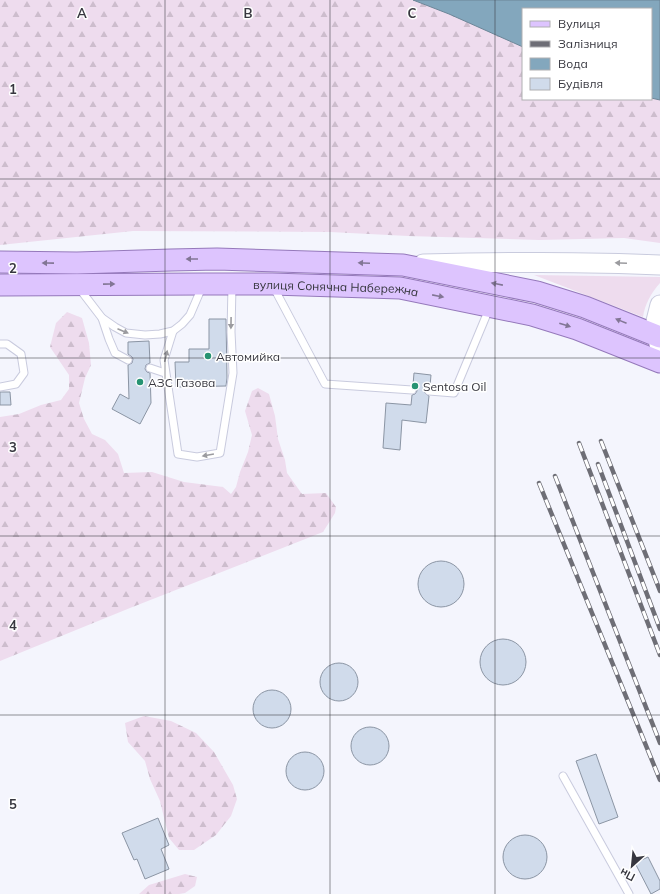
<svg xmlns="http://www.w3.org/2000/svg" width="660" height="894" viewBox="0 0 660 894" font-family="Mulish,sans-serif">
<defs>
<pattern id="forest-firs" width="22" height="20" patternUnits="userSpaceOnUse"><rect width="22" height="20" fill="#eedcee"/><path d="M5 1l3.5 6h-7zM16 11l3.5 6h-7z" fill="#cdbdcd"/></pattern>
</defs>
<rect width="100%" height="100%" fill="#f4f5fd"/>
<!-- grass -->
<path fill="#eedcee" d="M534 275 660 277V283C651 293 645 304 643 317Z"/>
<!-- forest -->
<g fill="url(#forest-firs)">
<path d="M0 0H413L449 14 523 47V99H651V98L660 100V243L624 238 539 240 408 236 330 232 133 231 0 245Z"/>
<path d="M67 312 82 318 89 343 91 365 85 378 79 403 84 419 92 434 105 440 118 454 124 473 152 472 184 482 223 487 231 494 236 487 240 472 248 452 252 435 245 411 252 391 258 388 269 394 275 416 278 439 285 460 287 473 302 494 326 493 336 507 335 513 323 532 130 608 0 661V417L19 414 41 405 61 400 69 389V375L50 347 56 323Z"/>
<path d="M144 716 171 721 196 733 214 752 233 785 237 799 231 816 216 835 194 850H179L169 838 160 801 150 779 145 761 128 742 125 723Z"/>
<path d="M185 874 197 877 195 886 185 893 179 894H139L149 885Z"/>
</g>
<!-- water -->
<path fill="#83a7bd" stroke="#6c8597" d="M413 0H660V100L651 98V9H523V47L449 14Z"/>
<!-- building -->
<g fill="#d0dbeb" stroke="#8b95a4">
<path d="M209 319H226L227 378 226 386 176 387 175 362H189V349H209Z"/>
<path d="M149 341 150 363 146 365 145 369 147 372 150 373 151 403 140 424 112 409 120 394 129 399 128 365 132 363 133 359 132 357 128 354V342Z"/>
<path d="M414 373 431 375 430 386 427 387 424 390 425 393 429 396 426 423 402 420 400 450 383 448 386 403 411 405 412 395 415 394 417 391 416 387 413 385Z"/>
<path d="M0 392H10L11 405H0Z"/>
<circle cx="441" cy="584" r="23"/>
<circle cx="503" cy="662" r="23"/>
<circle cx="339" cy="682" r="19"/>
<circle cx="272" cy="709" r="19"/>
<circle cx="370" cy="746" r="19"/>
<circle cx="305" cy="771" r="19"/>
<path d="M596 754 618 817 599 824 576 761Z"/>
<path d="M158 818 169 845 161 849 169 869 145 879 137 859 134 860 122 833Z"/>
<circle cx="525" cy="857" r="22"/>
<path d="M648 857 660 881V889L651 894 635 863Z"/>
</g>
<g fill="none" stroke-linecap="round" stroke-linejoin="round">
<!-- service casing -->
<g stroke="#c9cbde" stroke-width="9">
<g id="service">
<path d="M273 286 325 384 412 390"/>
<path d="M79 288 102 318 115 327 126 333 145 335 160 334 173 331 182 324 190 315 202 287"/>
<path d="M102 318 109 339 115 353 128 360"/>
<path d="M173 331 164 360 178 454 197 457 220 453 233 373 231 332 232 286"/>
<path d="M0 344H7L21 354 24 373 16 384 0 387"/>
<path d="M150 368 165 373"/>
<path d="M429 391 454 393 489 309"/>
<path d="M563 776 629 894"/>
</g>
</g>
<!-- secondary casing -->
<g stroke="#c9cbde" stroke-width="21">
<g id="secondary">
<path d="M423 264C502 262 581 261 660 265"/>
<path d="M660 305 656 321 657 335 660 348"/>
</g>
</g>
<!-- primary casing -->
<g stroke="#9579bb" stroke-width="23">
<g id="primary">
<path d="M0 262 77 263 171 260 217 259 403 265 537 292 585 307 660 337"/>
<path id="s1" d="M0 285 204 284H272L400 288 532 315 577 329 660 362"/>
</g>
</g>
<!-- service -->
<use href="#service" stroke="#fff" stroke-width="7"/>
<!-- secondary -->
<use href="#secondary" stroke="#fff" stroke-width="19"/>
<!-- primary -->
<use href="#primary" stroke="#ddc4fe" stroke-width="21"/>
<!-- rail casing -->
<g stroke="#6e6e76" stroke-width="4.5">
<g id="rail">
<path d="M601 441 660 591"/>
<path d="M579 443 660 655"/>
<path d="M598 464 660 629"/>
<path d="M555 476 660 743"/>
<path d="M539 483 660 780"/>
</g>
</g>
<!-- rail -->
<use href="#rail" stroke="#fff" stroke-width="3" stroke-dasharray="9" stroke-linecap="butt"/>
</g>
<!-- one-way arrows -->
<defs><path id="oneway-solid" d="M-6-.8H1V-3.2L6.5 0L1 3.2V.8H-6Z"/></defs>
<g fill="#827695">
<use href="#oneway-solid" transform="translate(192 259) rotate(180)"/>
<use href="#oneway-solid" transform="translate(48 263) rotate(-179)"/>
<use href="#oneway-solid" transform="translate(364 263) rotate(-178)"/>
<use href="#oneway-solid" transform="translate(109 284) rotate(-1)"/>
<use href="#oneway-solid" transform="translate(497 284) rotate(-169)"/>
<use href="#oneway-solid" transform="translate(438 296) rotate(11)"/>
<use href="#oneway-solid" transform="translate(621 321) rotate(-158)"/>
<use href="#oneway-solid" transform="translate(565 325) rotate(18)"/>
</g>
<g fill="#9b9b9f">
<use href="#oneway-solid" transform="translate(621 263) rotate(-178)"/>
<use href="#oneway-solid" transform="translate(231 323) rotate(91)"/>
<use href="#oneway-solid" transform="translate(123 331) rotate(23)"/>
<use href="#oneway-solid" transform="translate(166 356) rotate(-77)"/>
<use href="#oneway-solid" transform="translate(208 455) rotate(170)"/>
</g>
<!-- grid -->
<path fill="none" stroke="#37373f" stroke-width="1" stroke-opacity="0.55" d="M165 0V894M330 0V894M495 0V894M0 179H660M0 358H660M0 536H660M0 715H660"/>
<!-- markers -->
<g fill="#269372" stroke="#fff" stroke-width="1.5">
<circle cx="208" cy="356" r="4"/>
<circle cx="140" cy="382" r="4"/>
<circle cx="415" cy="386" r="4"/>
</g>
<g text-anchor="middle" dominant-baseline="central" stroke-width="3" stroke-linejoin="round" paint-order="stroke">
<!-- street labels -->
<g font-size="12" fill="#37373f" stroke="#fff">
<text stroke="none"><textPath href="#s1" startOffset="336">вулиця Сонячна Набережна</textPath></text>
</g>
<!-- poi labels -->
<g font-size="12" fill="#37373f" stroke="#fff" text-anchor="start">
<text x="216" y="356">Автомийка</text>
<text x="148" y="382">АЗС Газова</text>
<text x="423" y="386">Sentosa Oil</text>
</g>
</g>
<g font-size="13" text-anchor="middle" font-weight="bold" fill="#37373f" stroke="#fff" stroke-width="3" stroke-linejoin="round" paint-order="stroke">
<text x="82" y="18">A</text>
<text x="248" y="18">B</text>
<text x="412" y="18">C</text>
<text x="13" y="94">1</text>
<text x="13" y="273">2</text>
<text x="13" y="452">3</text>
<text x="13" y="630">4</text>
<text x="13" y="809">5</text>
</g>
<!-- legend -->
<rect x="522" y="8" width="130" height="92" fill="#ffffff" stroke="#afafb2"/>
<rect x="530" y="21" width="20" height="6" fill="#ddc4fe" stroke="#afafb2"/>
<text x="558" y="28" font-size="12" fill="#37373f">Вулиця</text>
<rect x="530" y="41" width="20" height="6" fill="#6e6e76" stroke="#afafb2"/>
<text x="558" y="48" font-size="12" fill="#37373f">Залізниця</text>
<rect x="530" y="58" width="20" height="12" fill="#83a7bd" stroke="#afafb2"/>
<text x="558" y="68" font-size="12" fill="#37373f">Вода</text>
<rect x="530" y="78" width="20" height="12" fill="#d0dbeb" stroke="#afafb2"/>
<text x="558" y="88" font-size="12" fill="#37373f">Будівля</text>
<!-- north arrow -->
<g transform="translate(632 866) rotate(207)" stroke="#ffffff" stroke-width="3" paint-order="stroke">
<path d="M0-3L7 15L0 10L-7 15Z" fill="#37373f"/>
<text y="-6" font-size="11" font-weight="bold" text-anchor="middle" fill="#37373f">Пн</text>
</g>
</svg>
